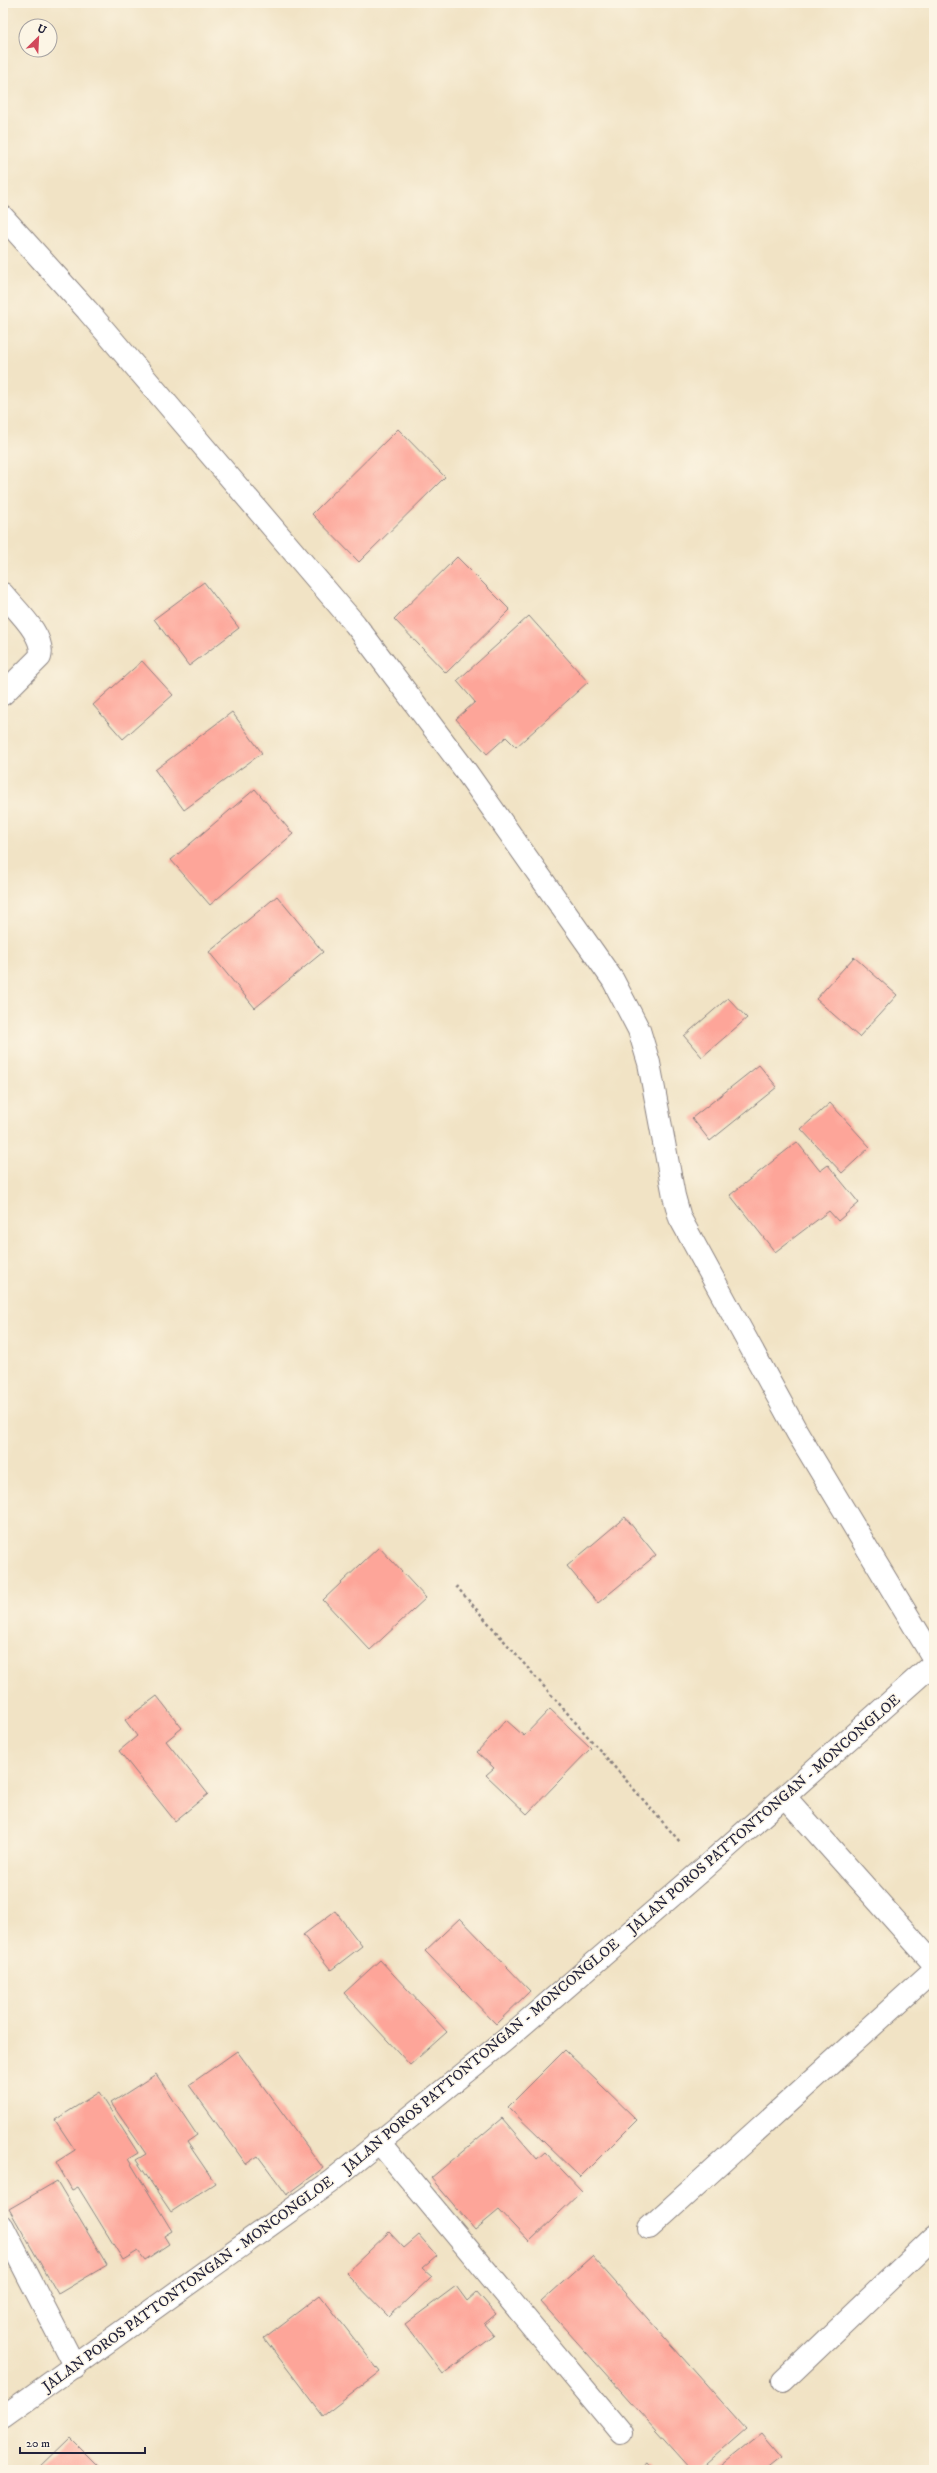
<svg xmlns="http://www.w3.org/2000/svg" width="937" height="2473" viewBox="0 0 937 2473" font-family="'IM FELL DW Pica',serif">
<rect width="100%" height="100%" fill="#fcf5e5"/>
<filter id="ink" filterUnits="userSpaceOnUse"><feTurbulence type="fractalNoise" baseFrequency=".025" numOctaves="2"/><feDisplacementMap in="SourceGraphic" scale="8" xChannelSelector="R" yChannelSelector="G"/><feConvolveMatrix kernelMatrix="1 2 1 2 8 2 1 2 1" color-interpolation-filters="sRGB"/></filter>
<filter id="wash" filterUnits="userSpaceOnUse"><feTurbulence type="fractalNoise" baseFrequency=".012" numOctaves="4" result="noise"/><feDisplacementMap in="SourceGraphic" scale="16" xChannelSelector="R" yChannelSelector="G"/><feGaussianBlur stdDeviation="0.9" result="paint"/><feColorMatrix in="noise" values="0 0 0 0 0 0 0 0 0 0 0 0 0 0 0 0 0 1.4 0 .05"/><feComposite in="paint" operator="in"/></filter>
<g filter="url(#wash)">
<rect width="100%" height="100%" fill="#f1e3c5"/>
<g id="blocks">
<!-- building -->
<g fill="#fda599">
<path d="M398 429 445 477 359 562 312 514Z"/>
<path d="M457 557 510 610 446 673 394 619Z"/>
<path d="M204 582 239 628 189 666 154 619Z"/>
<path d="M529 616 588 682 516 747 506 737 487 754 456 719 475 702 457 681Z"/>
<path d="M142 661 173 695 123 739 93 705Z"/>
<path d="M232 712 262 753 184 810 155 770Z"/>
<path d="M255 789 293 834 210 905 171 860Z"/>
<path d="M277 896 323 952 255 1008 209 952Z"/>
<path d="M854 957 897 995 859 1037 816 999Z"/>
<path d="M728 998 747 1018 702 1057 684 1036Z"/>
<path d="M759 1065 777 1087 710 1141 692 1118Z"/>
<path d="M830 1103 870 1147 842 1173 801 1129Z"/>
<path d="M797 1142 820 1171 828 1165 859 1203 838 1221 829 1211 775 1252 730 1195Z"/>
<path d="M625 1517 656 1555 598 1603 567 1566Z"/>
<path d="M379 1547 426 1598 370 1650 323 1600Z"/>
<path d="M157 1696 182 1728 166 1741 208 1794 175 1821 119 1751 137 1736 125 1720Z"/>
<path d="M550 1709 591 1748 527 1814 486 1775 494 1768 477 1752 506 1720 524 1736Z"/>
<path d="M335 1911 362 1946 331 1970 303 1935Z"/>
<path d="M460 1918 530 1991 496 2024 425 1951Z"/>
<path d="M380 1960 447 2032 410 2065 344 1993Z"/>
<path d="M565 2050 637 2120 580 2177 508 2107Z"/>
<path d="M237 2051 323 2168 287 2195 258 2156 246 2164 189 2085Z"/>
<path d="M156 2074 197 2135 187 2142 215 2183 171 2212 136 2160 146 2154 111 2103Z"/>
<path d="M99 2092 138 2153 128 2159 172 2231 164 2236 169 2244 145 2260 138 2251 123 2260 78 2187 72 2190 56 2162 75 2150 55 2120Z"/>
<path d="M502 2118 537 2159 545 2152 582 2191 529 2242 499 2210 475 2230 431 2178Z"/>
<path d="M57 2181 107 2265 58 2294 9 2209Z"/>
<path d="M389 2232 404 2248 419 2235 437 2256 423 2268 432 2276 389 2317 346 2273Z"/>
<path d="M592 2256 746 2429 699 2470H692L541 2302Z"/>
<path d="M456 2286 467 2301 477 2292 496 2314 484 2324 494 2336 443 2374 405 2324Z"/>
<path d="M320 2295 380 2372 323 2416 264 2338Z"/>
<path d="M762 2433 782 2457 766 2470H716Z"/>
<path d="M70 2438 102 2470H37Z"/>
<path d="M647 2463 653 2470H638Z"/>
</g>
</g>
</g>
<g filter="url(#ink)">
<use href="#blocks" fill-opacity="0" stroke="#8a8280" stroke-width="1"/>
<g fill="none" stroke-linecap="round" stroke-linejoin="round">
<!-- minor casing -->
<g stroke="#8a8280" stroke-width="24">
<g id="minor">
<path d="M3 217 87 310 355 624 465 770 613 980 639 1030 649 1063 674 1196 680 1218 797 1432 934 1659"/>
<path d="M3 594C16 610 46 636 40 657L3 694"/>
<path d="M785 1797 934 1964"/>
<path d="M378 2141 621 2433"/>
<path d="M3 2227 75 2367"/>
<path d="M649 2228 934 1970"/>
<path d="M783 2381 934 2237"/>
</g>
</g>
<!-- tertiary casing -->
<g stroke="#8a8280" stroke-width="24">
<path id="tertiary" d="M3 2417 330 2182 504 2041 703 1869 934 1663"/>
</g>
<!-- path -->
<path stroke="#8a8280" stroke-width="2.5" stroke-dasharray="3 3" stroke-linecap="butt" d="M456 1586 681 1843"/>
<!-- minor -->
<use href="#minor" stroke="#fff" stroke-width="22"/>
<!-- tertiary -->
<use href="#tertiary" stroke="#fff" stroke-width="22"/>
</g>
</g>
<g text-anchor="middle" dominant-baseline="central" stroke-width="3" stroke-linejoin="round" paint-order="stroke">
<!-- street labels -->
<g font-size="15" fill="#22223b" stroke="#fcf5e5">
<text transform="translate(764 1814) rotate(-41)">JALAN POROS PATTONTONGAN - MONCONGLOE</text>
<text transform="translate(481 2056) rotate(-40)">JALAN POROS PATTONTONGAN - MONCONGLOE</text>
<text transform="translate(188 2284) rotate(-36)">JALAN POROS PATTONTONGAN - MONCONGLOE</text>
</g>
</g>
<!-- margin -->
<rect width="937" height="2473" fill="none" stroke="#fcf5e5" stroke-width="16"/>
<!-- north arrow -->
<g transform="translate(38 38) rotate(24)"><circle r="19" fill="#fcf5e5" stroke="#a5a1a1"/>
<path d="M0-3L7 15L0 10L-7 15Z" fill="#d1495b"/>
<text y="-6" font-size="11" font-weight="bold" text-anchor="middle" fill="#22223b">U</text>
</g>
<!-- scale -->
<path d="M20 2447v6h125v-6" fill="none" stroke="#22223b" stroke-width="2"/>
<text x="26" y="2447" font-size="12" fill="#22223b" stroke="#fcf5e5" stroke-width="3" paint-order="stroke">20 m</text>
</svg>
